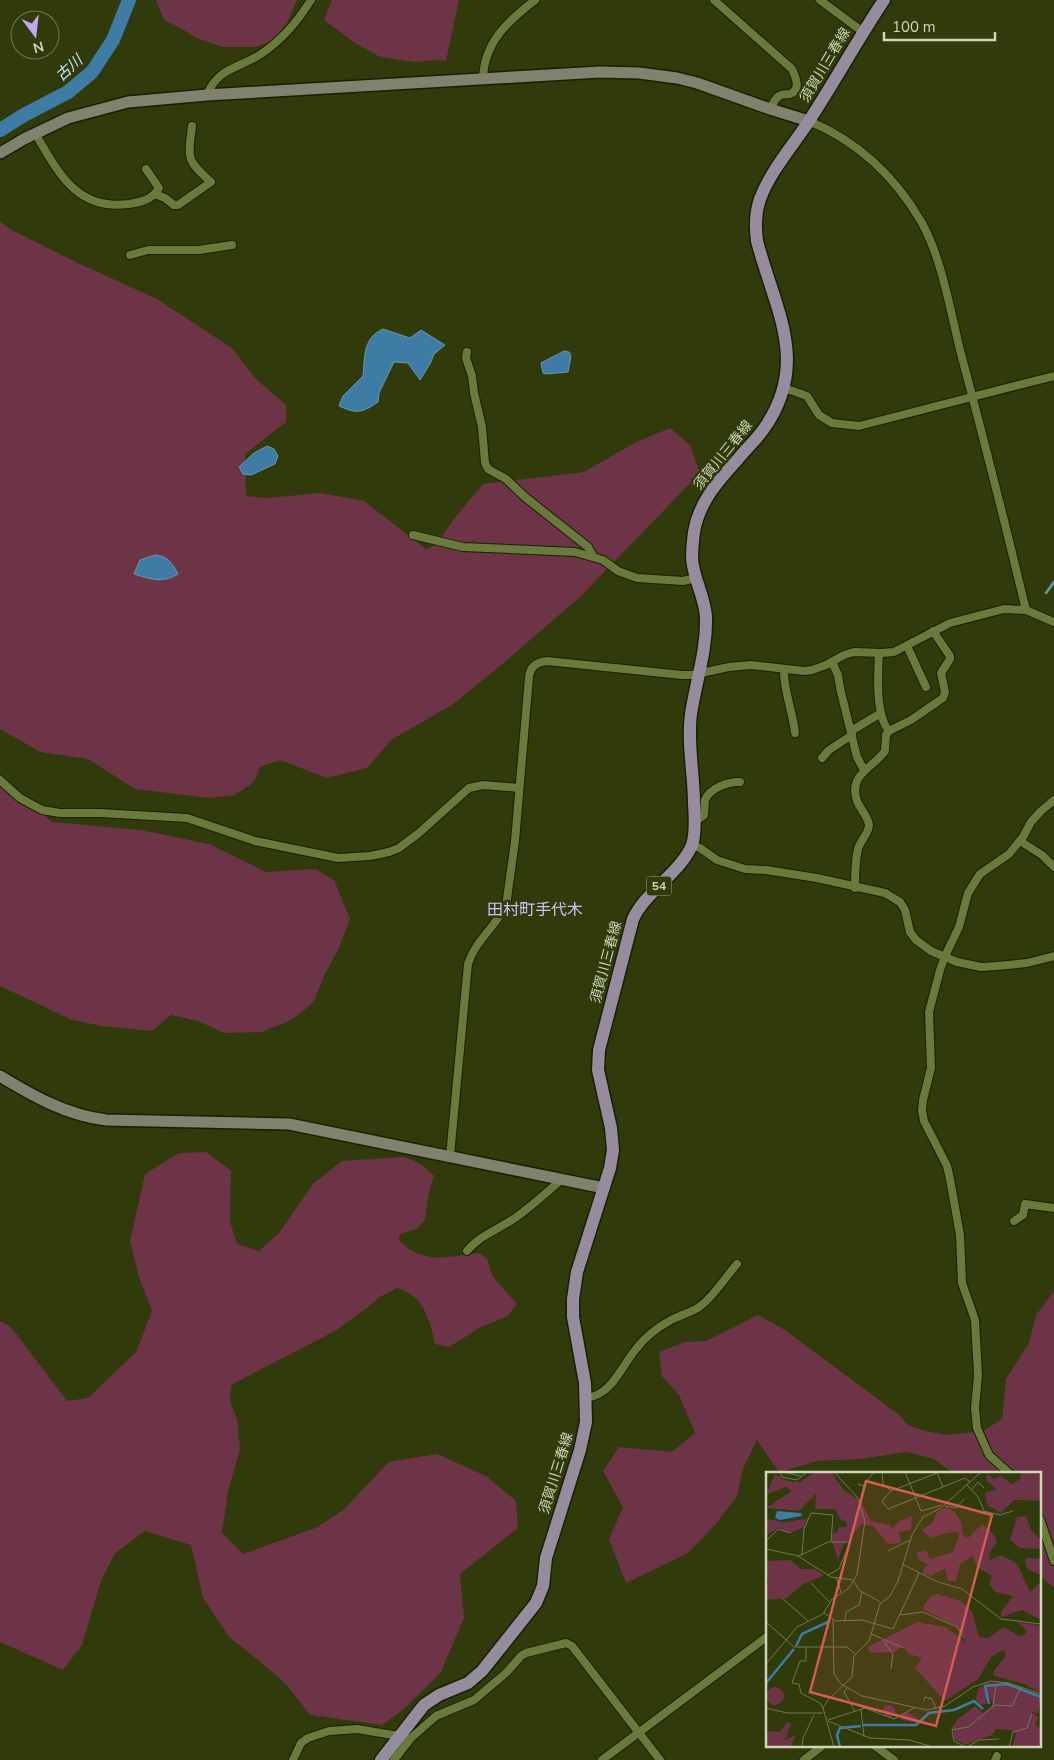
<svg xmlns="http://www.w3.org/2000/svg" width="1054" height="1760" viewBox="0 0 1054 1760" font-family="'Nunito Sans','Noto Sans JP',sans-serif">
<rect width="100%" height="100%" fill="#303a0a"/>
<!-- green -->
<g fill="#6d3346">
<path d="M156 0H297L287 23 273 41 255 47H223L196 38 182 29 164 20Z"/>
<path d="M332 0H459L446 61 438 60 415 62 380 57 355 43 324 20Z"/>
<path d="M0 221 8 228 80 264 157 299 232 348 255 378 286 405V422L245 454 246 496 267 498 320 493 364 501 426 549 436 545 453 520 483 484 584 472 636 442 670 428 690 445 700 473 580 597 500 666 452 705 391 740 367 768 327 778 280 760 260 767 254 782 235 795 209 798 135 789 88 759 40 752 0 729Z"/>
<path d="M0 778 52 822 141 830 209 844 266 872 315 869 334 880 350 919 339 948 325 974 313 1003 291 1020 262 1032 224 1033 198 1021 171 1015 152 1031 102 1026 72 1020 0 986Z"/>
<path d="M206 1152 231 1171 230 1222 237 1244 259 1251 279 1233 313 1184 342 1161 404 1157C417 1161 425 1166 434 1176L429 1192 425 1220 417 1229 400 1234 399 1240C423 1266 449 1256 480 1253L487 1259 493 1277 517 1304 508 1316 481 1327 449 1347 435 1344C430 1321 424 1295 397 1288L378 1298 367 1308 335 1331 231 1385 230 1402 237 1419 240 1449 228 1491 222 1533 243 1554 318 1527 343 1510 389 1462 437 1454 486 1476 516 1501 518 1528 460 1574 464 1618 441 1672 404 1709 382 1725 310 1715 286 1684 257 1659 230 1638 203 1598 191 1545 145 1531 115 1553 101 1581 82 1645 63 1670 0 1642V1321L11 1327 67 1401 88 1398 136 1352 152 1311 139 1277 130 1241 145 1174 179 1153Z"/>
<path d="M1054 1291V1588L1040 1576V1474H954L934 1459 907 1452 860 1459 818 1461 779 1472 757 1440 742 1471 737 1496 716 1524 688 1553 626 1583 609 1539 623 1507 603 1471 619 1447 672 1452 695 1433 679 1395 662 1376 659 1352 685 1342 706 1341 758 1315 785 1330 898 1414 908 1425 925 1431 947 1435 983 1431 1002 1419 1006 1379 1029 1343 1036 1315Z"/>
</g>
<!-- water -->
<g fill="#3e7ba5" stroke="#6997ab">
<path d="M383 329 410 338 421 330 445 345 434 354 430 364 420 380 408 363 394 362 379 393 378 402C362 413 357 414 339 406L343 396 363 376C365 356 363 338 383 329Z"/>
<path d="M564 351 569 352 571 356 568 372 546 374 543 373 541 363Z"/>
<path d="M267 446 274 449 278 456 275 464 251 475 243 474 239 467 254 453Z"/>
<path d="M155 555C168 556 172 563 178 574 162 584 151 579 134 574L140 560Z"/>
</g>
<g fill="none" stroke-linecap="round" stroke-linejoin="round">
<!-- stream -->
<path stroke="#6997ab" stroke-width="2.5" d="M1046 593 1054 582"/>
<!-- river -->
<path stroke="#3e7ba5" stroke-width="14" d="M0 130 24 115 68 92 92 72 113 40 129 0"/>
<!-- street casing -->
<g stroke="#192001" stroke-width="10">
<g id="street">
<path d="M714 0 792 69C795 76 802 90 790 94 787 95 783 93 779 96 774 99 773 105 770 109"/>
<path d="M820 0 863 32"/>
<path d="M483 79C484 42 508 21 535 0"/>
<path d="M207 95C217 68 240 68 261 54 282 40 298 21 311 0"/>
<path d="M809 121C859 142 895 176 922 223 942 260 950 309 960 350 983 436 1005 523 1026 610"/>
<path d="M35 133C58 172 76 211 129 204 141 202 152 200 159 188L146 169"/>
<path d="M155 194 165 198 174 205H178L211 182C186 160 188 159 192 126"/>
<path d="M130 255 148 250H199L232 245"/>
<path d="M467 352 466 358 472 376 474 393 482 427 485 463 488 469 506 479 525 497 588 547 593 556"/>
<path d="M784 388 807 396 819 415 832 423 859 426 1054 376"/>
<path d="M413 535 463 547 575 552 603 560 618 571 637 578 683 581 696 578"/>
<path d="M907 646 926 687"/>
<path d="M879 653C878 674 875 714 889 731"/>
<path d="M832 662 838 675 840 688 857 757 864 770"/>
<path d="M784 669C783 690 793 711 795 733"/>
<path d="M851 731 881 713"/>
<path d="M822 758 829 750 852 735"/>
<path d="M0 780 20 798 42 810 60 813H100L187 818 255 841 338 858 370 856 389 852 399 848 419 833 469 788 483 785 519 788"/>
<path d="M695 815 700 818 704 815C705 810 704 805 705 800 710 788 729 781 740 782"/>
<path d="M1020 841 1042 855 1054 867"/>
<path d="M692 845 700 848 717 860 745 869 766 870 817 878 885 893 900 902 905 910 910 932 916 940 931 951 957 962 981 967 997 966 1027 963 1054 956"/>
<path d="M855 888C855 875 855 862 858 849 860 841 869 833 869 825 868 816 860 809 857 801 848 774 873 768 885 751L886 735 889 731 911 720 943 698 945 692 941 673 950 659V656L933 631"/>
<path d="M450 1156 468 964C475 941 495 927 506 906L515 841 529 677C530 667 537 662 547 661L682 675H692L729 667 751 665 804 671 812 670 826 665 844 655 854 652 881 653 894 652 950 623 1004 609 1026 610 1054 622"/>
<path d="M1014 1221 1023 1215 1025 1204 1054 1208"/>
<path d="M467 1251C480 1235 499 1229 515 1218 531 1207 546 1193 561 1180"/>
<path d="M586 1398C612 1395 621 1367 636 1349 645 1337 658 1327 671 1320 679 1316 688 1313 696 1309 711 1300 725 1278 737 1264"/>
<path d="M1010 1474 989 1455 977 1428 975 1408 978 1375 975 1320 962 1283 960 1235 950 1179 947 1166 924 1121 922 1111 923 1100 931 1068 929 1012 940 970 945 956 959 927 968 893 980 874 1009 854 1023 837 1031 822 1041 811 1054 800"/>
<path d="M1040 1519 1054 1561"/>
<path d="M875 1746 894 1760"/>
<path d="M293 1760 301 1743 308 1738 329 1731 357 1729 399 1736"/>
<path d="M394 1760 411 1738 436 1716 474 1700 506 1673 521 1656 526 1653 566 1643 572 1646 660 1760"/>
<path d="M602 1760 768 1636"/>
<path d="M804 1760 822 1746"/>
<path d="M995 1760 997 1756"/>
</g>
</g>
<!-- secondary casing -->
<g stroke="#192001" stroke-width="14">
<g id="secondary">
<path d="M0 153 24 139 68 118 128 102 207 95 600 72 639 73 677 78 697 83 770 109 809 121"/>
<path d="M0 1076C33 1096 66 1115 106 1120L289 1124 604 1188"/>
</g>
</g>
<!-- primary casing -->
<g stroke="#192001" stroke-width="15">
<path id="primary" d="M381 1760 424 1705 439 1695 468 1683 482 1671 536 1603 543 1586 546 1558 580 1450 586 1422 585 1383 573 1317V1299L577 1272 610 1168 613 1150 611 1128 598 1070 599 1050 633 919C646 891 681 872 692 845 696 833 695 817 694 804 694 774 687 743 691 714 696 681 707 650 706 617 705 597 693 578 692 558 692 550 693 540 694 532 699 502 718 481 738 459 746 449 755 441 763 430 811 363 775 310 757 241 755 226 755 213 760 199 771 170 792 147 809 121 835 81 858 39 884 0"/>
</g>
<!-- street -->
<use href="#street" stroke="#6a793c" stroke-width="8"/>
<!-- secondary -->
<use href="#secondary" stroke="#80826d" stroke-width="11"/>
<!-- primary -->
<use href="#primary" stroke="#958c9e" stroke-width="12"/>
</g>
<g text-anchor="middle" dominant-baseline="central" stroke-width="5" stroke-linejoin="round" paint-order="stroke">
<!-- shield labels -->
<rect fill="#303a0a" stroke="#9fa884" stroke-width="1" x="646.5" y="876.5" width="25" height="19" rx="4"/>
<g font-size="12" font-weight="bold" fill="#ced7b8">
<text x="659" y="886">54</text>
</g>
<!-- street labels -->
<g font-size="14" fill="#ced7b8" stroke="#303a0a">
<text transform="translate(825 65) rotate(-59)">須賀川三春線</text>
<text transform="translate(723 455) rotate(-51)">須賀川三春線</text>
<text transform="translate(606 962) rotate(-75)">須賀川三春線</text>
<text transform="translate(556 1473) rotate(-73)">須賀川三春線</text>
</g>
<!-- water labels -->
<g font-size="15" font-style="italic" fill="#c4e4fd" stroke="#303a0a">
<text transform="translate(69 68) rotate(-42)">古川</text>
</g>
<!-- quarter labels -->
<g font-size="16" fill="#d3bff7" stroke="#303a0a">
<text x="535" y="910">田村町手代木</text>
</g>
</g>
<!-- overview -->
<g transform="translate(766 1472)">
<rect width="275" height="275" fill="#303a0a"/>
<path d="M49 0H65L78 18 95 29 105 49 124 53 126 57 133 49 146 44 145 58 133 60 135 71 122 72 107 54 96 52 77 74 72 88 65 66 67 60 71 61 73 55H80L81 51 73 46 69 37H49L50 22 33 39 0 36 26 19 20 15 0 23 9 2 21 9 34 10ZM255 0H275V29L248 28 235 41 221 33 219 20 231 18 220 8 221 2 228 7 235 4 246 12 254 7ZM180 35 188 39 195 50 197 63 202 66 216 52 227 61 231 70 224 80 223 88 236 83 251 92 264 120 275 110V148L256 138 235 145V140L247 124 229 120 223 112 226 104 211 95 207 84 194 92 190 109H182L179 96 166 104 158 102 156 99 162 92 153 88 150 81 160 78 164 87 187 80 193 63 191 60 181 61 164 66 156 58 166 51 171 40ZM260 44 265 58 275 68V77L253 76 244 67 251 45ZM0 47 18 50 41 47 38 55 24 61 12 56 1 63ZM262 86 275 87V103L261 97 259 87ZM24 88 35 97H48L58 103 36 113 21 126 0 128V114L3 110 0 105V89ZM172 122 194 129 206 139 213 165 222 166 238 155 253 164 258 163 261 159 251 150 275 154V221L258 212 228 204V199L240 183 238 178 226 184 212 207 179 229 149 196 156 186 143 182 137 174 128 180 104 181 102 175 151 150 179 155 201 171 190 154 158 138V133L165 124ZM236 210 275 223 272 242 263 239 273 245 269 252 275 256V275H246L250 262 245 258 230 257 226 263 199 273 188 267V258L185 257 191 248 209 234 217 241 227 232 222 222 220 232 214 233 210 227 211 219 215 214 220 215 219 211ZM0 224a9 9 0 1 1 18 0a9 9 0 1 1-18 0ZM117 239a6 6 0 1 1 12 0a6 6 0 1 1-12 0ZM141 240 151 246V251L135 248V244ZM21 250 25 252 19 268 30 263 24 275H0V259L14 260Z" fill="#6d3346"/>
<path d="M11 39 35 41 36 44 14 48 9 46Z" fill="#3e7ba5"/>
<path fill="none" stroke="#3e7ba5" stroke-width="2.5" d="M30 174 36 162 64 149M0 211 28 177M223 232 219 214 241 212 275 225M97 253H150L163 241 188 238 208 229 217 237M74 275 71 263 74 256 95 254"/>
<path fill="none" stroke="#6f7950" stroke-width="1" d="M14 0 16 5 31 8 41 0M16 0 35 4M116 0 117 12 125 19M139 0 155 39 176 33M92 12 97 14 108 0M201 13 212 25 218 39 234 43 247 39M177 15 171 1 125 19 116 29 122 37 199 6 204 10M206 17 212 10 218 16M179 34 190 36 198 27M0 69 12 57 24 61M0 77 33 84 62 70H84L73 97 62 103M122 79 144 68M36 83 38 57 45 41 67 43 65 69M32 84 65 105 87 108 93 118 114 130M136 92 172 110 196 117 235 147 275 152M70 105 75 120M45 111 64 131M16 126 42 149M58 141 70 149 96 148 127 157 153 101M133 143 157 140 191 155 198 166M67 148 68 202 75 212 96 224 161 238 179 234 207 215 225 209 243 211 275 222M79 148 80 140 93 133 96 120M0 150 28 175H81L89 182M105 162 138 176M117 168 127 182 125 197M40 175V189H34L26 211 33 212 35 221 54 231 57 236M0 192 31 155 57 142 66 127 82 117 91 103 99 49 92 26 68 0M81 216 78 220 89 239M158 229 159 225 166 227 170 237M228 233 246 234 255 215M0 236 21 241H57M95 237 98 265M62 248 99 236 128 247 148 236M62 249 104 266 143 268 167 275M36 275 37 266 48 243M68 275 57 236 62 228 86 205 88 184 103 169 114 132 124 124 132 109 146 63 157 45 175 36 215 0M199 275 188 269 186 258 202 255 227 235 230 214M201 275 213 268 233 267M243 275 247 260 261 256 266 241"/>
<path fill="#d45c53" fill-opacity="0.15" stroke="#d45c53" stroke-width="2.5" d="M100 9 226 43 170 254 44 220Z"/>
<rect width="275" height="275" fill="none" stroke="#ced7b8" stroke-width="2.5"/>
</g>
<!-- north arrow -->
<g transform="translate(35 35) rotate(165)"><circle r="24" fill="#303a0a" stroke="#6f7950"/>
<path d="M0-4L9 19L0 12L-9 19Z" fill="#c3a7f2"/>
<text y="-8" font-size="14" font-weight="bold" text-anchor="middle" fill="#ced7b8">N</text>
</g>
<!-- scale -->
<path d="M884 32v8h111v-8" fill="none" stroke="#ced7b8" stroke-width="2.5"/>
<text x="892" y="32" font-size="15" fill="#ced7b8" stroke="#303a0a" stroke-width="4" paint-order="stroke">100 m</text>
</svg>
